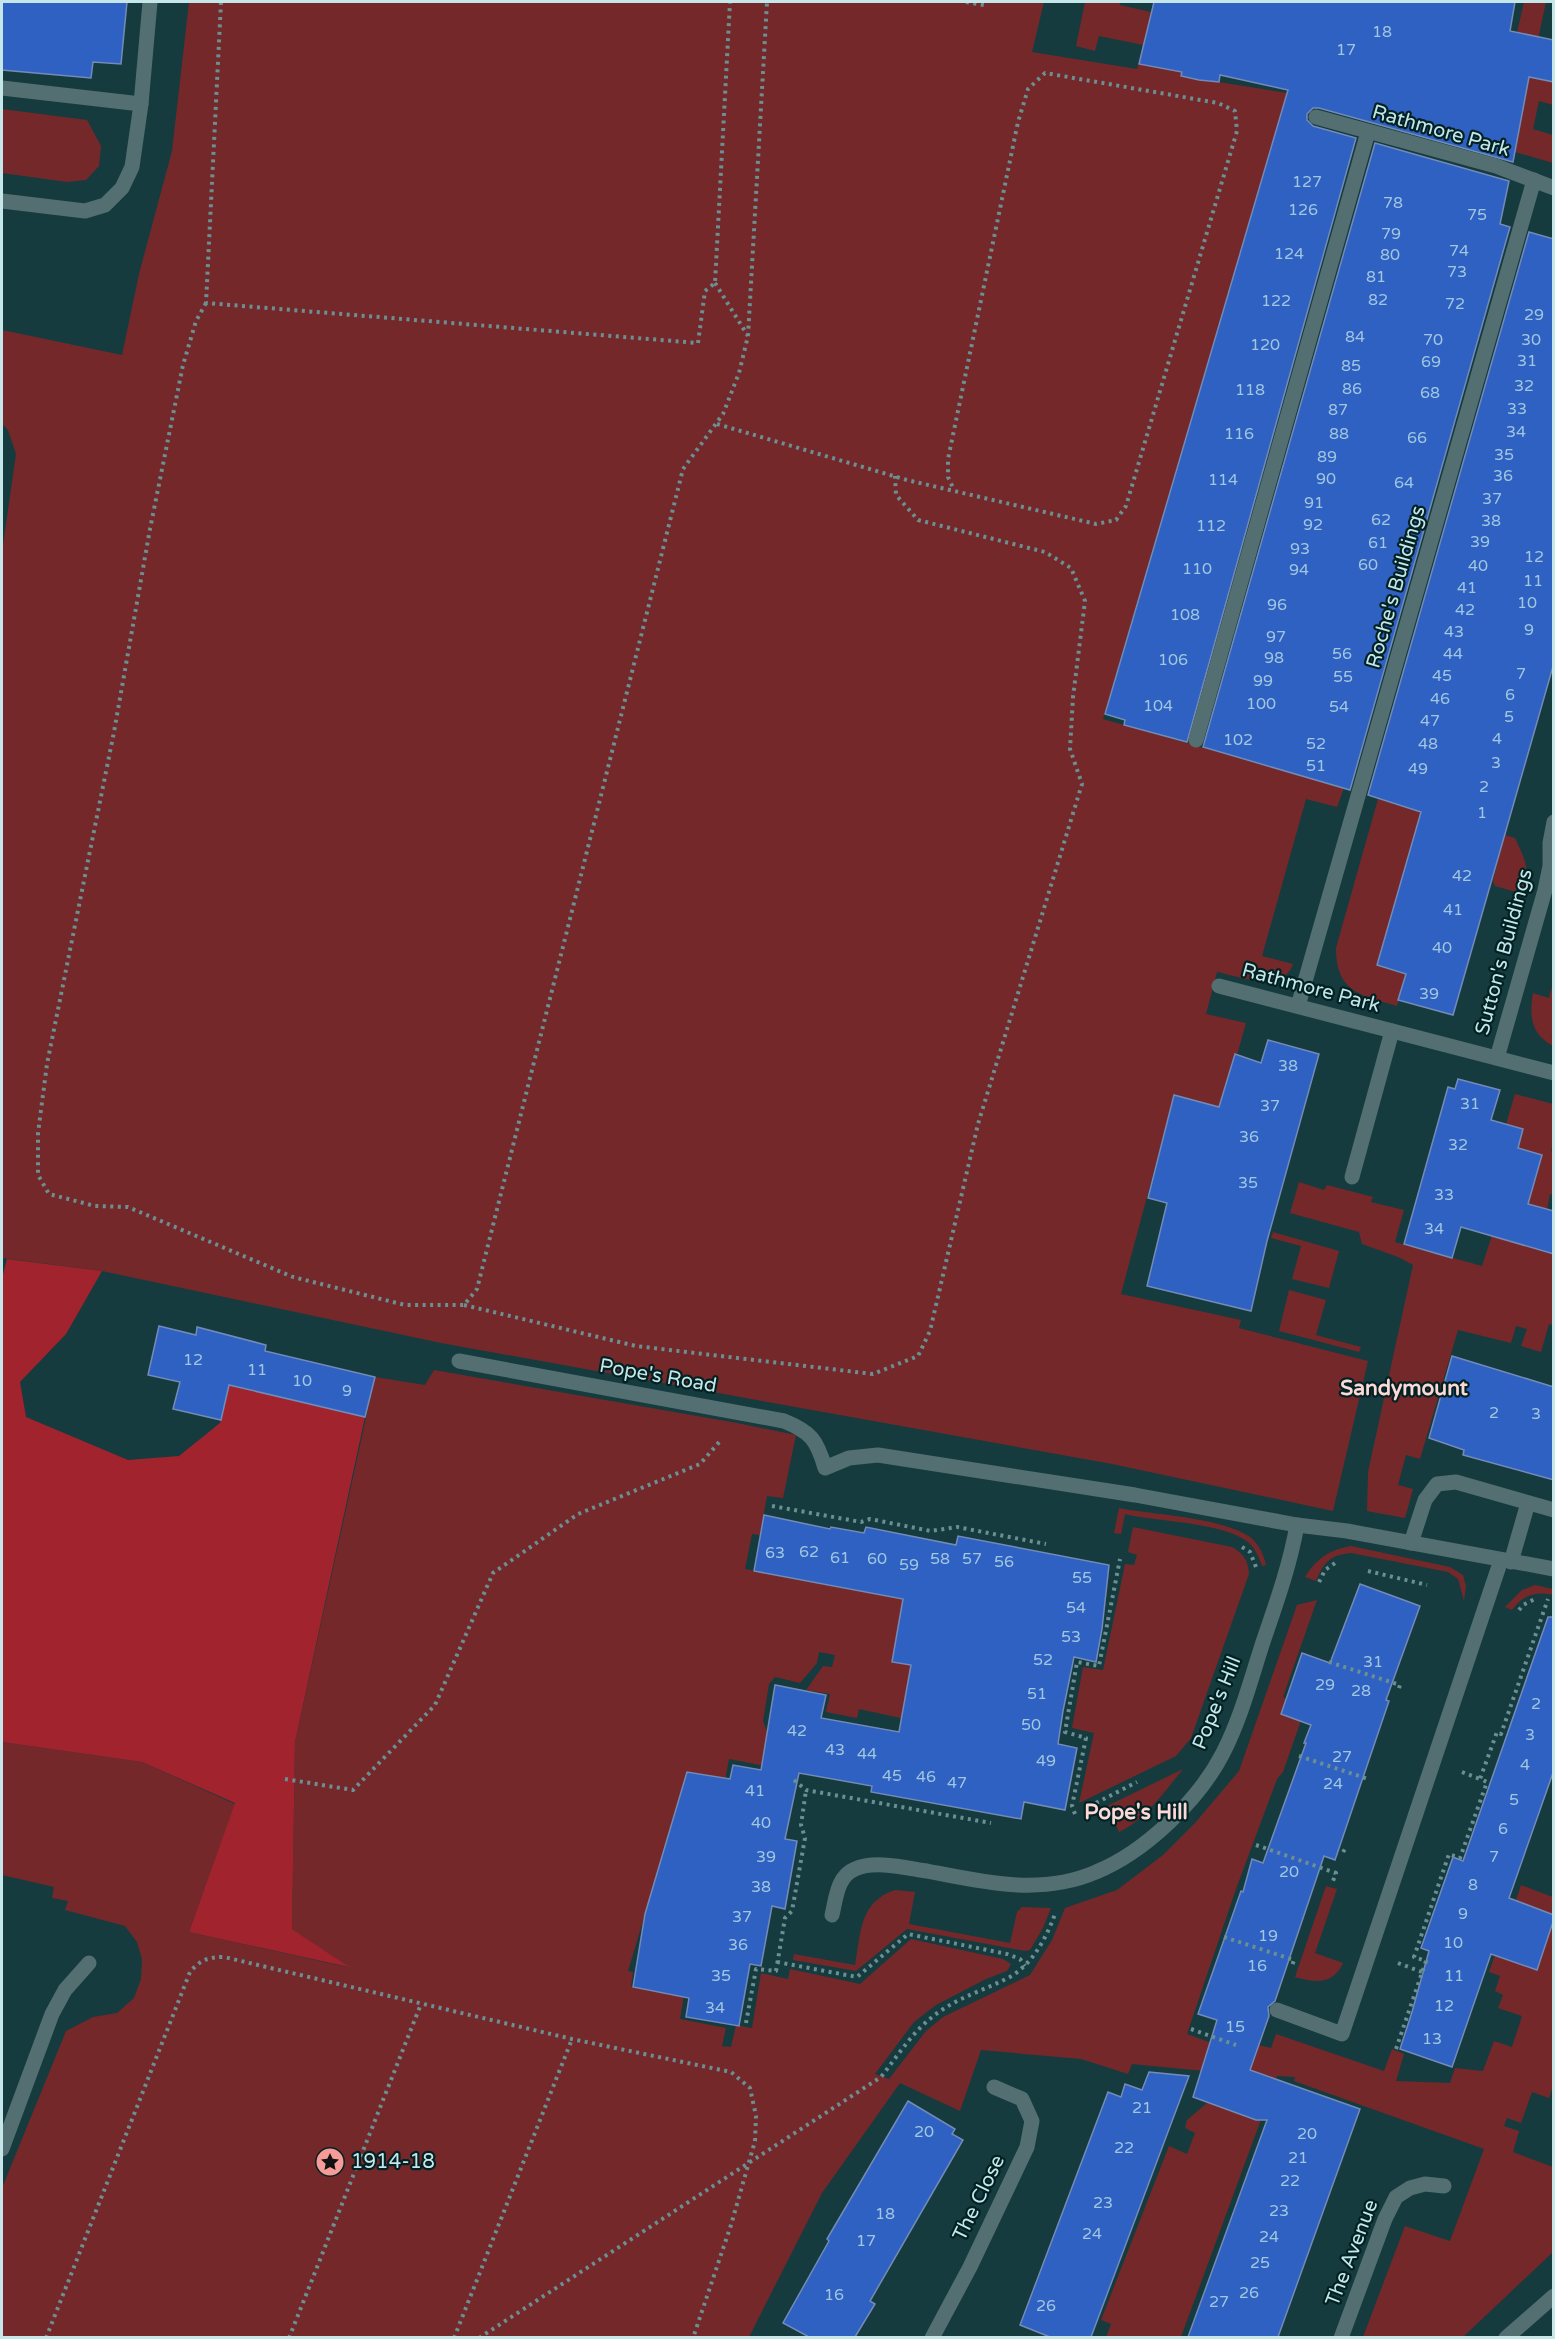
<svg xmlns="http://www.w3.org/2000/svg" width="1555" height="2339" viewBox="0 0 1555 2339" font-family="'Varela Round',sans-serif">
<rect width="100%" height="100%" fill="#153b3e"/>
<!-- green -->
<g fill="#75282a">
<path d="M189 2H1044L1032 52 1137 69 1143 45 1099 36 1095 51 1076 46 1085 2H1120V5L1151 12 1148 26 1185 53 1181 76 1287 93 1103 719 1344 788 1337 807 1306 799 1262 956 1293 964C1282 995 1239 976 1217 972L1206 1014 1246 1023 1237 1055 1234 1054 1227 1081 1223 1108 1174 1096 1121 1294 1241 1320 1239 1328 1368 1361 1333 1511 1112 1464 441 1343 102 1271 2 1258V552L16 454 8 430 2 424V330L122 355 139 274 172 151Z"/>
<path d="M1524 2H1546L1530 77 1553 82V105L1539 101 1533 129 1553 135V163L1515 152 1512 54Z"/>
<path d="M2 109 87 120 101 146 99 166 86 180 67 182 2 173Z"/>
<path d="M1378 799 1432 815 1418 864 1407 861 1399 888 1420 895 1384 939 1377 965 1406 975 1397 1006C1360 995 1336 992 1336 948Z"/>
<path d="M1453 820 1515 838C1526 861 1530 869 1523 894L1495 886 1493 881 1499 856 1447 841Z"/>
<path d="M1553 983 1554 1034 1551 1037 1553 1038V1046C1531 1034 1529 1017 1533 993L1549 998Z"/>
<path d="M1515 1094 1553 1104V1142L1551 1151 1553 1152V1195L1550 1194 1547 1210 1553 1241V1325L1549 1324 1541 1352 1521 1346 1527 1329 1516 1326 1511 1343 1458 1330 1420 1459 1406 1455 1398 1485 1413 1489 1405 1518 1367 1511 1368 1472 1413 1265 1398 1257 1362 1244 1359 1232 1290 1213 1299 1182 1324 1190 1327 1185 1373 1197 1371 1202 1404 1210 1395 1242 1482 1266 1496 1223 1506 1168 1537 1175 1542 1155 1518 1148 1523 1129 1506 1124Z"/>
<path d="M1273 1232 1339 1251 1329 1288 1292 1279 1301 1246 1271 1238Z"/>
<path d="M1289 1290 1326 1300 1316 1335 1361 1347 1359 1352 1279 1331Z"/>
<path d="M434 1370 737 1423 796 1435 783 1498 767 1496 760 1535 752 1534 745 1569 850 1589 851 1583 980 1608 982 1597 1011 1602 1017 1576 1045 1582 1039 1614 1029 1612 1023 1641 976 1633 970 1664 1011 1671 1006 1700 942 1688 944 1673 931 1671 923 1700 940 1704 934 1735 918 1733 919 1722 859 1709 857 1718 826 1712 830 1694 806 1690 823 1666 832 1667 835 1655 819 1652 817 1663 800 1683 775 1677 769 1684 763 1721 777 1757 775 1768 729 1759 721 1801 697 1796 701 1775 687 1772 669 1833 687 1837 691 1823 732 1830 720 1892 710 1891 704 1922 646 1911 628 1971 633 1972 631 1986 650 1990 654 1976 686 1983 680 2019 726 2028 722 2046 731 2047 736 2025 752 2028 761 1973 788 1979 790 1969 860 1984 911 1939 1003 1959 1011 1964 1007 1971 986 1979 936 2005 914 2022 875 2074 889 2079 926 2031 943 2017 1030 1975 1052 1940 1065 1908 1117 1890 1163 1855 1195 1823 1239 1771 1297 1605 1317 1600 1283 1697 1287 1699 1281 1714 1295 1719 1301 1704 1306 1706 1283 1772 1277 1779 1236 1889 1187 2034 1234 2051 1236 2047 1254 2054 1258 2045 1271 2048 1276 2034 1384 2071 1392 2049 1404 2054 1396 2081 1450 2083 1455 2068 1483 2071 1494 2041 1512 2047 1522 2016 1498 2008 1503 1995 1495 1991 1500 1976 1489 1972 1496 1952 1520 1960 1519 1964 1537 1970 1541 1958 1500 1943 1506 1925 1512 1927 1516 1917 1511 1915 1521 1885 1553 1897V1915L1539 1910 1534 1923 1550 1929 1553 1919V2086L1549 2098 1532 2092 1521 2123 1507 2118 1504 2126 1519 2131 1513 2152 1553 2167V2252L1463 2337H1363L1405 2226 1450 2241 1484 2149 1294 2081 1295 2077 1277 2076 1181 2337H1106L1111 2324 1101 2320 1169 2146 1187 2154 1195 2133 1185 2128 1187 2120 1208 2102 1215 2105 1225 2073 1132 2064 1128 2074 1081 2059 981 2050 960 2111 900 2083 822 2193 749 2337H2V2188L66 2031 93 2017 117 2013 134 1998 141 1979 142 1959 137 1942 125 1926 65 1910 68 1901 52 1898 54 1887 2 1875V1742L142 1762 235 1804 189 1932 347 1967 292 1929 295 1742 375 1377 425 1385Z"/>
<path d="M1119 1508C1155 1515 1220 1517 1250 1537 1259 1544 1264 1555 1266 1565L1262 1566C1259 1557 1255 1548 1248 1542 1223 1522 1157 1522 1125 1514L1121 1534 1114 1533Z"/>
<path d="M1133 1527 1232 1547C1244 1554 1248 1560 1249 1574L1191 1738 1176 1756 1079 1803 1094 1733 1072 1728 1083 1667 1103 1670 1125 1564 1134 1565 1137 1555 1128 1552Z"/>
<path d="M1351 1546 1450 1567 1463 1575 1466 1586 1464 1601 1458 1579 1448 1572 1351 1553C1330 1555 1324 1562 1316 1581L1305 1577C1317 1558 1329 1550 1351 1546Z"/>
<path d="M1535 1585 1553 1589V1595C1537 1591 1522 1595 1512 1610L1505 1607 1522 1590Z"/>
<path d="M1183 1769C1165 1791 1145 1820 1119 1832L1107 1806Z"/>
<path d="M1326 1886 1337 1889 1315 1953 1343 1963C1333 1985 1315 1983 1295 1977Z"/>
<path d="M895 1890 915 1892 909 1924 1010 1943 1017 1912 1022 1907 1051 1908 1043 1928 1030 1950 1025 1951 907 1929 856 1971 793 1960 794 1954 855 1965C861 1933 859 1902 895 1890Z"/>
</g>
<!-- forest -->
<path fill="#a1232e" d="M7 1259 102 1271 66 1334 20 1382 26 1417 128 1460 179 1456 220 1423 229 1385 365 1417 295 1742 292 1929 349 1967 189 1932 235 1803 142 1762 2 1742V1278Z"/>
<!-- building -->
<g fill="#2f61c2" stroke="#738bb7" stroke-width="1.5">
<path d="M2 2H127L121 64 93 62 91 78 2 70Z"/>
<path d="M1154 2H1515L1510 31 1554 40V82L1529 77 1513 162 1319 108H1313L1307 114V120L1313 126 1356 138 1187 742 1124 725 1125 720 1105 714 1288 90 1220 75 1219 82 1199 80 1181 76 1182 72 1139 64Z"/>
<path d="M1375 143 1509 181 1500 224 1510 227 1350 790 1203 747Z"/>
<path d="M1529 232 1554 239V663L1453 1015 1398 1000 1406 974 1377 965 1421 812 1368 795Z"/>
<path d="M1268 1040 1319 1054 1267 1241 1251 1311 1147 1286 1167 1203 1148 1198 1174 1095 1219 1107 1235 1054 1261 1063Z"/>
<path d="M1458 1079 1500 1090 1491 1120 1523 1129 1518 1148 1542 1155 1528 1204 1554 1211V1254L1461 1227 1452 1258 1404 1244 1448 1087 1455 1089Z"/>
<path d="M159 1326 196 1335 197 1327 266 1345 265 1351 375 1377 365 1417 229 1385 221 1420 173 1409 180 1382 148 1375Z"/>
<path d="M1452 1356 1554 1387V1480L1463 1455 1464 1450 1429 1438Z"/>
<path d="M764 1515 830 1529 831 1527 864 1533 866 1527 956 1545 958 1536 1109 1565 1102 1629 1096 1662 1074 1657 1063 1711 1058 1744 1077 1748 1065 1810 1024 1802 1021 1819 871 1792 872 1786 799 1773 785 1839 797 1841 785 1909 772 1906 761 1966 750 1964 739 2026 686 2017 689 1998 633 1987 645 1914 687 1772 730 1779 733 1765 761 1770 775 1685 826 1695 821 1718 899 1732 911 1665 892 1662 903 1599 754 1571Z"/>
<path d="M1360 1584 1420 1606 1386 1700 1389 1701 1335 1860 1324 1856 1275 2001 1268 2007 1269 2016 1250 2070 1360 2109 1278 2337H1188L1267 2120H1256L1193 2097 1217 2020 1198 2014 1241 1891 1243 1892 1252 1859 1263 1863 1306 1743H1304L1311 1725 1281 1714 1302 1653 1330 1663Z"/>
<path d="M1548 1617H1554V1770L1509 1898 1554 1915V1919L1537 1970 1491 1954 1452 2067 1400 2049 1412 2012 1429 1951 1421 1948 1453 1857 1463 1861Z"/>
<path d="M1149 2072 1189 2076 1091 2337H1050L1020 2325 1108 2092 1121 2097 1125 2084 1142 2090Z"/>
<path d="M908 2101 955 2129 952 2134 963 2140 870 2301 875 2304 855 2337H809L783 2323 829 2241 827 2239Z"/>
</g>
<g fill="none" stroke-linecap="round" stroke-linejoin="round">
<!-- path -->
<g stroke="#6b8f92" stroke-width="4" stroke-dasharray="3 4.5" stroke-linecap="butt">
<path d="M221 2 206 303 698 343 705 291 715 283 730 2"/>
<path d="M966 2 984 5"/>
<path d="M715 283 748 336"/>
<path d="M206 303 196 321 183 365 150 529 114 732 47 1064 38 1133V1175L49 1194 95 1206 128 1207 293 1277 405 1305H464L477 1289 683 469 723 414 739 373 748 336 767 2"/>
<path d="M717 424 907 480 1096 524 1116 520 1126 506 1237 131 1235 111 1218 103 1045 73 1028 89 1018 122 948 459V477L954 490"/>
<path d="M464 1305 636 1346 873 1374 918 1356 930 1331 978 1124 1082 784 1070 749 1073 697 1085 601 1071 568 1045 552 918 520 896 495 895 476"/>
<path d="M772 1506 861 1522 870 1519 931 1531 957 1527 1046 1544"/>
<path d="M1242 1547 1250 1552 1256 1567"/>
<path d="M1368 1571 1427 1585"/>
<path d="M1319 1582 1325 1570 1338 1561"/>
<path d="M1519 1610 1523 1605 1537 1598"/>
<path d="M1329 1662 1400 1685 1398 1691"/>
<path d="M1299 1756 1368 1779"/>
<path d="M1462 1772 1480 1779"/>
<path d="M285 1779 353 1790 435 1705 493 1573 578 1514 700 1464 721 1440"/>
<path d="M794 1780 806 1790 991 1823"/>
<path d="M1096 1803 1137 1782"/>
<path d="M1075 1814 1072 1806 1086 1738 1065 1732 1077 1662 1099 1666 1120 1559"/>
<path d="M1256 1845 1336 1873 1333 1881"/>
<path d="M1343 1852 1345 1849"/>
<path d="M1224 1937 1294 1960 1292 1966"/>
<path d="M777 1962 857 1977 908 1934 1007 1954 1020 1959 1025 1966"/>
<path d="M1398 1963 1422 1972"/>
<path d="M746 2023 756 1969 776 1971 785 1918 792 1911 805 1838 801 1825 806 1790"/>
<path d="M1191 2029 1236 2045"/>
<path d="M1396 2049 1426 1961 1414 1957 1449 1854 1460 1858 1487 1782 1480 1779 1497 1732 1501 1734 1548 1599"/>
<path d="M46 2338 190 1972C200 1960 208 1957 224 1957L572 2039 731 2072 750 2088 756 2116 755 2141 731 2225 693 2338"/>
<path d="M289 2338 421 2004"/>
<path d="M454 2338 572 2039"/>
<path d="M479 2338 881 2077C899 2054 915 2028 939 2012 960 1997 984 1990 1006 1979 1031 1967 1046 1939 1055 1914"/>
</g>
<!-- minor -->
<g stroke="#536f71" stroke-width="15">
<path d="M2 88 141 104"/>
<path d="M1316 117 1496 166 1554 188"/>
<path d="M2 201 85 211 105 205 122 188 132 167 141 104 150 2"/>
<path d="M1196 740 1368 132"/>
<path d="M1219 986 1554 1073"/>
<path d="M1298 1006 1534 180"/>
<path d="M1497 1058 1545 890 1550 866V843L1554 822"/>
<path d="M1352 1177 1392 1031"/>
<path d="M459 1361 784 1421C811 1432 817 1440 825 1468L849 1458 878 1455 1135 1495 1297 1525 1347 1531 1554 1569"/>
<path d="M1411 1543 1425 1500 1437 1484 1456 1482 1554 1510"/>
<path d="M1511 1562 1528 1503"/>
<path d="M832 1915C836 1899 837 1876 855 1869 875 1860 906 1868 927 1871 983 1882 1041 1896 1096 1872 1145 1852 1199 1800 1223 1753 1241 1718 1251 1679 1263 1642 1276 1604 1290 1565 1297 1525"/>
<path d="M1277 2010 1342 2034 1501 1560"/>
<path d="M2 2149 52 2014 65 1990 89 1963"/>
<path d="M932 2338 970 2267 1027 2147 1032 2121 1022 2099 994 2087"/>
<path d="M1341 2338 1385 2219 1396 2197 1410 2188 1425 2184 1444 2186"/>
<path d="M1506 2338 1554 2296"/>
</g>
</g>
<!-- icons -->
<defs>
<g id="sight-disc" transform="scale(1.5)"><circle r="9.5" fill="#f59b98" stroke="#022123"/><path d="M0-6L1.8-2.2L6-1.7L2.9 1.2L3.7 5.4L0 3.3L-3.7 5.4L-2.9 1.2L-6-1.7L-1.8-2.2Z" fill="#111"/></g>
</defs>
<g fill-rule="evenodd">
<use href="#sight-disc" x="330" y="2162"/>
</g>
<g text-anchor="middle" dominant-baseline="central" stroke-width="4.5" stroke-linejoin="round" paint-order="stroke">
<!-- number labels -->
<g font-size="16" fill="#a0c6e0">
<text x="1382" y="32">18</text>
<text x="1346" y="50">17</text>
<text x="1307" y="182">127</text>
<text x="1393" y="203">78</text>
<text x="1303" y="210">126</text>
<text x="1477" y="215">75</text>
<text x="1391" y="234">79</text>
<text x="1459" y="251">74</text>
<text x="1289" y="254">124</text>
<text x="1390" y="255">80</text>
<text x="1457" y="272">73</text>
<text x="1376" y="277">81</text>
<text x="1378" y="300">82</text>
<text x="1276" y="301">122</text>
<text x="1455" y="304">72</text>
<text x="1534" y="315">29</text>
<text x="1355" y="337">84</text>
<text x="1433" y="340">70</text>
<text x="1531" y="340">30</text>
<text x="1265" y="345">120</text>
<text x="1527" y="361">31</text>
<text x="1431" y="362">69</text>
<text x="1351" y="366">85</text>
<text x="1524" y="386">32</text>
<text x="1352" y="389">86</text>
<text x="1250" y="390">118</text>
<text x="1430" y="393">68</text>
<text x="1517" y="409">33</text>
<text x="1338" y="410">87</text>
<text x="1516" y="432">34</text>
<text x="1239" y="434">116</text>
<text x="1339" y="434">88</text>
<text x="1417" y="438">66</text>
<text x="1504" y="455">35</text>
<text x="1327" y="457">89</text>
<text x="1503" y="476">36</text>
<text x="1326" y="479">90</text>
<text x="1223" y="480">114</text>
<text x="1404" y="483">64</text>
<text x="1492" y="499">37</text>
<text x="1314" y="503">91</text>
<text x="1381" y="520">62</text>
<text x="1491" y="521">38</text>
<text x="1313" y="525">92</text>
<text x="1211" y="526">112</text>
<text x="1480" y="542">39</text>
<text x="1378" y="543">61</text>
<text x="1300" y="549">93</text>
<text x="1534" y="557">12</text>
<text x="1368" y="565">60</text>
<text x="1478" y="566">40</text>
<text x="1197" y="569">110</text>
<text x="1299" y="570">94</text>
<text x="1533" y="581">11</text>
<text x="1467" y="588">41</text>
<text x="1527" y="603">10</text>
<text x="1277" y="605">96</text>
<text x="1465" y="610">42</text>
<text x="1185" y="615">108</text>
<text x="1529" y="630">9</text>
<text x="1454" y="632">43</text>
<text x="1276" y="637">97</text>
<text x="1342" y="654">56</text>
<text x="1453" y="654">44</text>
<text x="1274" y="658">98</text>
<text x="1173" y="660">106</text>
<text x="1521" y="674">7</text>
<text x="1442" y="676">45</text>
<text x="1343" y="677">55</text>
<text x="1263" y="681">99</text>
<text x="1510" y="695">6</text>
<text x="1440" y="699">46</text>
<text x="1261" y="704">100</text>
<text x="1158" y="706">104</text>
<text x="1339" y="707">54</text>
<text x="1509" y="717">5</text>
<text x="1430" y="721">47</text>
<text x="1497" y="739">4</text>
<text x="1238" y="740">102</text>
<text x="1316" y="744">52</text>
<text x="1428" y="744">48</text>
<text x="1496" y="763">3</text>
<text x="1316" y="766">51</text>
<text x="1418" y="769">49</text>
<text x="1484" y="787">2</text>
<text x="1482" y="813">1</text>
<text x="1462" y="876">42</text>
<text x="1453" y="910">41</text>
<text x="1442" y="948">40</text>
<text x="1429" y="994">39</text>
<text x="1288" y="1066">38</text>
<text x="1470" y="1104">31</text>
<text x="1270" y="1106">37</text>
<text x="1249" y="1137">36</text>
<text x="1458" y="1145">32</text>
<text x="1248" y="1183">35</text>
<text x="1444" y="1195">33</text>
<text x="1434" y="1229">34</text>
<text x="193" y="1360">12</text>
<text x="257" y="1370">11</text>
<text x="302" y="1381">10</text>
<text x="347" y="1391">9</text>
<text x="1494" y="1413">2</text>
<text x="1536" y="1414">3</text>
<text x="809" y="1552">62</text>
<text x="775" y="1553">63</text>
<text x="840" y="1558">61</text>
<text x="877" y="1559">60</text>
<text x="940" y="1559">58</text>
<text x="972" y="1559">57</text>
<text x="1004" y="1562">56</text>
<text x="909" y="1565">59</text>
<text x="1082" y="1578">55</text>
<text x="1076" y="1608">54</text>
<text x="1071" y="1637">53</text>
<text x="1043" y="1660">52</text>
<text x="1373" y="1662">31</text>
<text x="1325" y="1685">29</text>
<text x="1361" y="1691">28</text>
<text x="1037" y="1694">51</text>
<text x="1536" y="1704">2</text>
<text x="1031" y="1725">50</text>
<text x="797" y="1731">42</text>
<text x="1530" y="1735">3</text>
<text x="835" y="1750">43</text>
<text x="867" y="1754">44</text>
<text x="1342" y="1757">27</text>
<text x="1046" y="1761">49</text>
<text x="1525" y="1765">4</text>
<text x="892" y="1776">45</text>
<text x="926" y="1777">46</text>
<text x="957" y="1783">47</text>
<text x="1333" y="1784">24</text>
<text x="755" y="1791">41</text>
<text x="1514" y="1800">5</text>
<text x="761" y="1823">40</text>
<text x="1503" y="1829">6</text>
<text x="766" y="1857">39</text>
<text x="1494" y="1857">7</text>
<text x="1289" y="1872">20</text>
<text x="1473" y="1885">8</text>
<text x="761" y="1887">38</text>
<text x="1463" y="1914">9</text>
<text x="742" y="1917">37</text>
<text x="1268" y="1936">19</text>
<text x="1453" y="1943">10</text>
<text x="738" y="1945">36</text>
<text x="1257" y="1966">16</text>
<text x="721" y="1976">35</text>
<text x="1454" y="1976">11</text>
<text x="1444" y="2006">12</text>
<text x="715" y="2008">34</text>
<text x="1235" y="2027">15</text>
<text x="1432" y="2039">13</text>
<text x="1142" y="2108">21</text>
<text x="924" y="2132">20</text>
<text x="1307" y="2134">20</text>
<text x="1124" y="2148">22</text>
<text x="1298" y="2158">21</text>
<text x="1290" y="2181">22</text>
<text x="1103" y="2203">23</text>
<text x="1279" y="2211">23</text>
<text x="885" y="2214">18</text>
<text x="1092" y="2234">24</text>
<text x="1269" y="2237">24</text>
<text x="866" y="2241">17</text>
<text x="1260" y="2263">25</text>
<text x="1249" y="2293">26</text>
<text x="834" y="2295">16</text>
<text x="1219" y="2302">27</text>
<text x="1046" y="2306">26</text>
</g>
<!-- street labels -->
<g font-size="20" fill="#c5e7ea" stroke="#022123">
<text transform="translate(1441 131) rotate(16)">Rathmore Park</text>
<text transform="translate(1396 587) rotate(-74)">Roche's Buildings</text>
<text transform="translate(1504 952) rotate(-75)">Sutton's Buildings</text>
<text transform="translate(1311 988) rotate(15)">Rathmore Park</text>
<text transform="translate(658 1376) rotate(10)">Pope's Road</text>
<text transform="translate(1217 1703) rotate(-68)">Pope's Hill</text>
<text transform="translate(979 2198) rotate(-64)">The Close</text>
<text transform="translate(1352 2253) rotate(-69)">The Avenue</text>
</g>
<!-- poi labels -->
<g font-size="20" fill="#c5e7ea" stroke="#022123" text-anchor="start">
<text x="351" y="2162">1914-18</text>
</g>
<!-- neighbourhood labels -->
<g font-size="21" font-weight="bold" fill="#fcd9d7" stroke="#022123">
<text x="1404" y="1388">Sandymount</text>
<text x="1136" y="1812">Pope's Hill</text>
</g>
</g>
<!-- border -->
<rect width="1555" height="2339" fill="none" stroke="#c5e7ea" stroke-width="6"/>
</svg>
